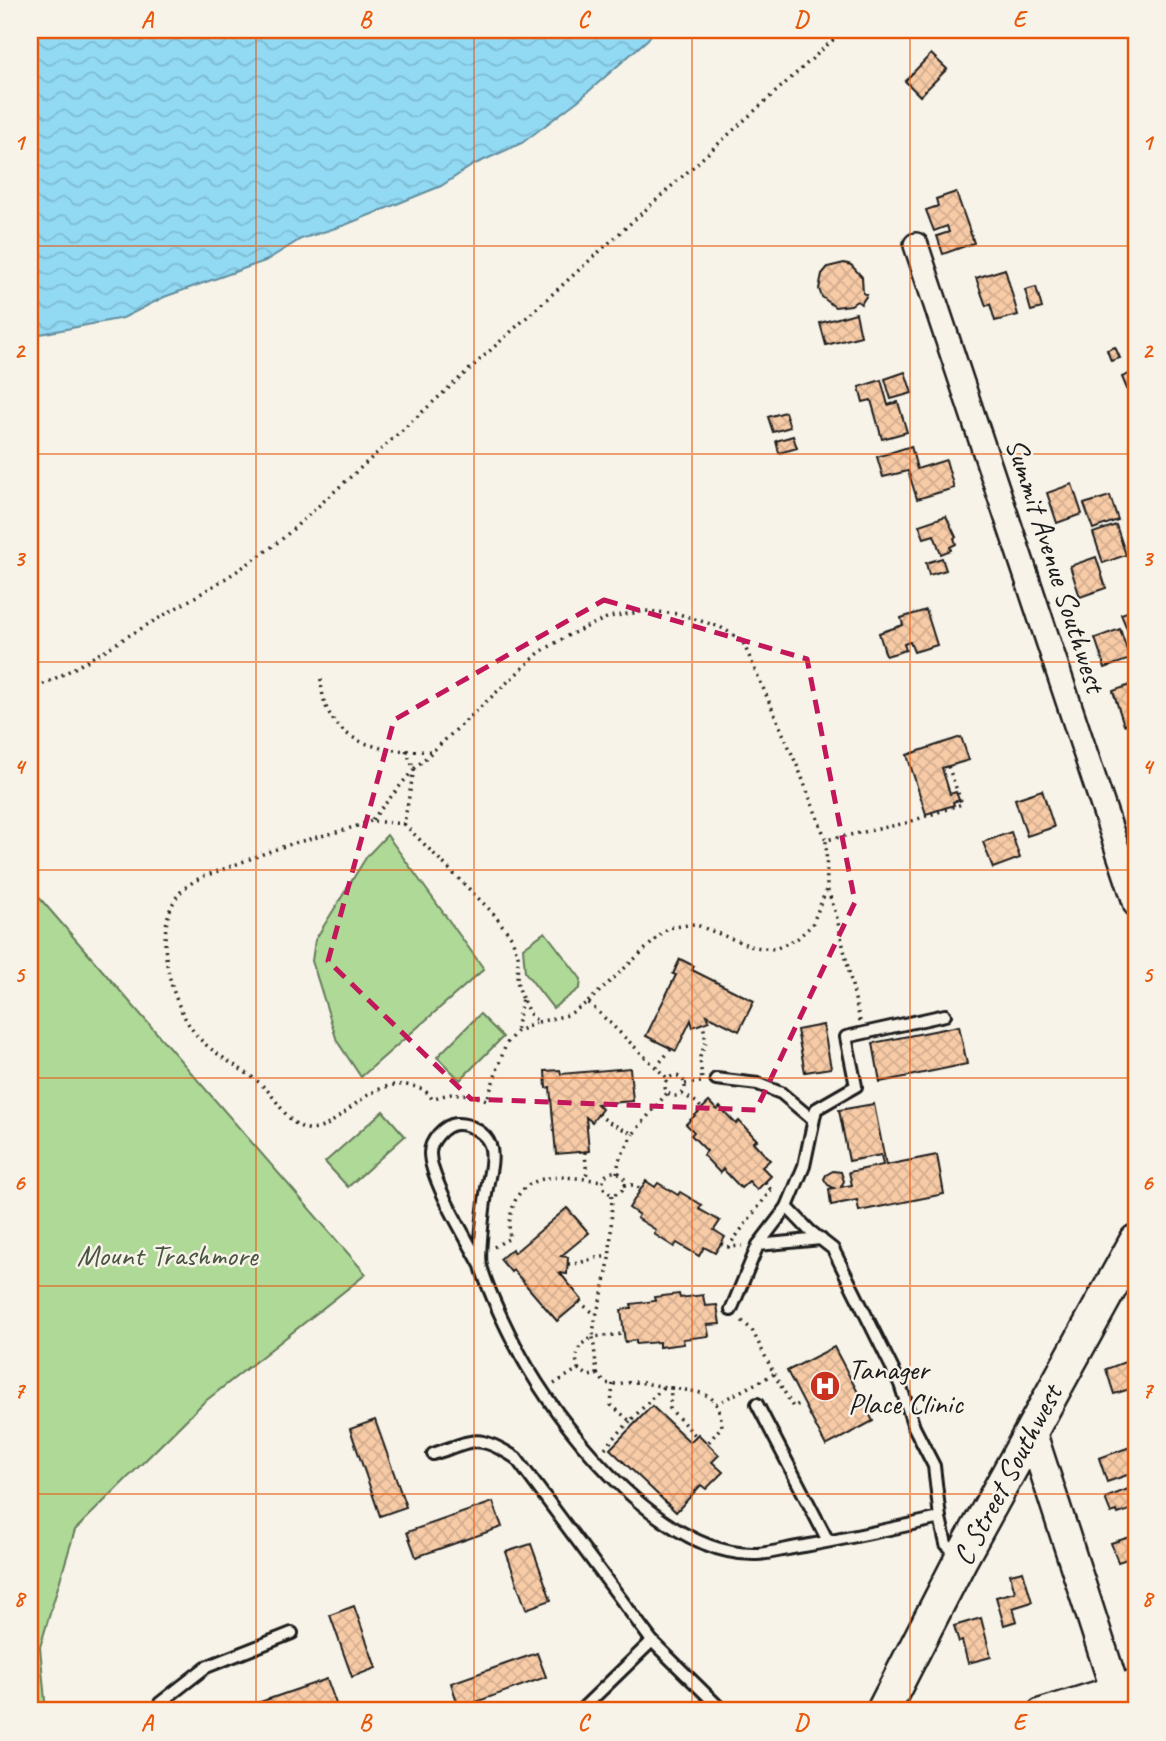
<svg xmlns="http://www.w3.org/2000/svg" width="1166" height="1741" viewBox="0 0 1166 1741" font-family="Caveat,sans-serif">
<defs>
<pattern id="water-waves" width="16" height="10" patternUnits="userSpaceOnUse" patternTransform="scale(1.75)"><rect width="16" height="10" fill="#92daf4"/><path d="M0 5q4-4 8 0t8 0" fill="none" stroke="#7dbad1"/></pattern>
<pattern id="building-cross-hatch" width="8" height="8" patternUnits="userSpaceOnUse" patternTransform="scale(1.75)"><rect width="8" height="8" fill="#f8cba7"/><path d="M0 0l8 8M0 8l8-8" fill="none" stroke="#d4ae8f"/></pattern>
</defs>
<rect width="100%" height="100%" fill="#f7f3e8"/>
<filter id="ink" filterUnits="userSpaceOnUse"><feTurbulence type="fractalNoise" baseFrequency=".0143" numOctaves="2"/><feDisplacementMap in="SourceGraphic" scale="14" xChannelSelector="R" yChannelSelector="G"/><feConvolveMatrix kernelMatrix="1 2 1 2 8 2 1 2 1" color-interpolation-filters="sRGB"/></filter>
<g filter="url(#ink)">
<!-- green -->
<g fill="#aed997" stroke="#657a5a" stroke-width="2">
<path d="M387 835 484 969 361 1077 337 1041 312 961 315 940 367 856Z"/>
<path d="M30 887 366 1274 203 1403 75 1530 40 1647 46 1711H30Z"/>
<path d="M545 932 581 979 580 988 553 1008 525 972 523 948Z"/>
<path d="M480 1014 503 1037 460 1080 437 1057Z"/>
<path d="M383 1111 405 1136 348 1187 325 1162Z"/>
</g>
<!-- water -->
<path fill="url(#water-waves)" stroke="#638e9e" stroke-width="2" d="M30 30H654L648 39 580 99 522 143 473 165 441 186 345 225 301 239 265 261 164 297 123 318 30 336Z"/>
<!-- building -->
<g fill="url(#building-cross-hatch)" stroke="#1c1c1c" stroke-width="2">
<path d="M931 54 947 69 920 96 905 81Z"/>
<path d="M956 192 974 243 943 254 937 236 949 232 947 226 934 231 926 210 938 206 936 199Z"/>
<path d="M844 263 851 265 862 277 863 293 867 295 861 304 857 301 851 305 835 307 822 297 819 289 822 274 828 267Z"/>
<path d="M1005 269 1018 315 995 321 990 304 986 306 976 278Z"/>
<path d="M1036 287 1042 308 1031 311 1025 290Z"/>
<path d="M856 313 861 336 826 345 820 323Z"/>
<path d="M1115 347 1120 358 1111 361 1107 350Z"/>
<path d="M1136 371V401L1133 403 1122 377Z"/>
<path d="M905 372 912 393 891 399 885 379Z"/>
<path d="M881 380 888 405 898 402 907 432 882 439 871 400 863 402 859 387Z"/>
<path d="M785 412 790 427 773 432 768 417Z"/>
<path d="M793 436 797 448 779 453 776 441Z"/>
<path d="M911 446 917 469 946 460 954 488 917 499 908 471 883 477 877 457Z"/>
<path d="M1072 484 1082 514 1057 523 1047 493Z"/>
<path d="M1110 496 1118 520 1093 529 1084 504Z"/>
<path d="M946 516 956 537 954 538 956 544 950 547 951 550 941 554 934 535 924 538 919 525Z"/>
<path d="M1116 525 1126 555 1103 563 1093 533Z"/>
<path d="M1096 557 1106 588 1080 597 1070 566Z"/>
<path d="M942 558 946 570 929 575 926 563Z"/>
<path d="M1136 609V625L1127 629 1121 614Z"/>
<path d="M926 610 937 645 914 652 910 642 904 644 906 650 886 656 879 633 903 625 901 618Z"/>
<path d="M1120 629 1130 659 1105 668 1095 638Z"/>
<path d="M1136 683V721L1124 725 1113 691Z"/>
<path d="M961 737 969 760 942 768 950 794 956 792 959 800 953 802 954 805 926 814 907 755Z"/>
<path d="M1042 790 1054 827 1027 836 1015 799Z"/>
<path d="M1011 832 1020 858 993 868 983 842Z"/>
<path d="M680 959 694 966 692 970 754 1001 739 1031 707 1015 709 1021 693 1027 691 1020 676 1051 646 1036 676 975 673 974Z"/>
<path d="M823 1025 831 1068 805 1072 797 1030Z"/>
<path d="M959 1026 967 1064 880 1082 873 1043Z"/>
<path d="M630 1068 633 1101 597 1104 602 1109 592 1122 586 1117 589 1151 556 1154 550 1087 546 1088 545 1071 560 1070 561 1074Z"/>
<path d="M709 1102 717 1110 720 1107 736 1124 739 1121 757 1140 753 1142 770 1160 762 1167 771 1176 757 1190 749 1181 741 1188 723 1169 720 1173 703 1155 707 1151 691 1135 694 1132 686 1124Z"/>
<path d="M874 1104 886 1165 937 1155 944 1194 859 1211 857 1200 831 1205 829 1189 834 1188 828 1185 824 1179 826 1175 833 1171 841 1172 844 1181 841 1187 852 1185 849 1172 883 1165 881 1155 849 1161 839 1110Z"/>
<path d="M646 1181 655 1187 658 1183 678 1195 680 1192 702 1205 699 1209 720 1221 714 1230 725 1237 715 1253 704 1247 699 1256 677 1243 674 1247 654 1234 656 1230 637 1218 639 1215 629 1208Z"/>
<path d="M567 1208 589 1233 561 1256 568 1257 567 1274 560 1273 582 1300 557 1321 513 1270 511 1272 500 1259 512 1249 514 1253Z"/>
<path d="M679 1294 680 1298 703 1295 705 1306 717 1305 720 1324 707 1325 709 1336 683 1339 684 1344 659 1347V1342L636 1344V1340L625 1342 621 1310 632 1308 631 1304 655 1301 654 1297Z"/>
<path d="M834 1347 873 1421 826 1446 787 1371Z"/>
<path d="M1136 1358V1387L1114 1394 1106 1369Z"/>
<path d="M652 1406 690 1442 698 1434 719 1455 712 1462 723 1472 706 1489 701 1485 676 1512 610 1449Z"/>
<path d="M375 1420 406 1507 380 1516 350 1429Z"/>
<path d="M1136 1445V1472L1107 1482 1099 1458Z"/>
<path d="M1133 1487 1136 1488V1508L1118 1514 1117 1511 1111 1513 1105 1498Z"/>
<path d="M493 1502 502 1527 416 1557 407 1532Z"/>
<path d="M1136 1535V1556L1118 1562 1111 1543Z"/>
<path d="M531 1544 551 1600 526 1609 506 1552Z"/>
<path d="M1136 1568V1598L1127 1571Z"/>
<path d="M1023 1571 1032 1602 1013 1608 1017 1621 1004 1625 996 1597 1015 1592 1010 1574Z"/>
<path d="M354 1606 376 1668 352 1677 330 1615Z"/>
<path d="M981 1618 991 1657 968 1663 962 1641 959 1642 954 1626Z"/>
<path d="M537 1653 546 1677 459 1708 451 1683Z"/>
<path d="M327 1679 336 1704 315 1711H241L240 1709Z"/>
</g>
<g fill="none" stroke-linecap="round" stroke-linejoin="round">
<!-- service casing -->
<g stroke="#1c1c1c" stroke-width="16">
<g id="service">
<path d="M716 1079 758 1084 781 1093 813 1120"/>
<path d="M758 1245 787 1207"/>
<path d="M480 1264C467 1239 430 1180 430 1153 430 1141 444 1125 456 1124 469 1123 486 1133 490 1145 494 1156 490 1172 488 1182 485 1198 478 1254 481 1266 489 1294 513 1343 528 1368 570 1439 666 1557 757 1554 773 1553 789 1548 804 1546 850 1538 895 1528 940 1518L946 1544 959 1556"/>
<path d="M731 1310 758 1245 821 1239"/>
<path d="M757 1404 828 1541"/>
<path d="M433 1454C475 1440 477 1433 516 1458L652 1641 723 1711"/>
<path d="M940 1518 934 1466 914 1427 900 1384 833 1249 810 1231 787 1207 804 1166 816 1109 856 1086 846 1037 945 1015"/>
<path d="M157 1711 160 1703 206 1667 292 1633"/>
<path d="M580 1711 652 1641"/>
</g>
</g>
<!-- minor casing -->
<g stroke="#1c1c1c" stroke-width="28">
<g id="minor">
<path d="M916 245 1136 905"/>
<path d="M1040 1711 1136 1681"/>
</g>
</g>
<!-- tertiary casing -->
<g stroke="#1c1c1c" stroke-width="33">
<path id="tertiary" d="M1031 1430 1122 1711"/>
</g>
<!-- secondary casing -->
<g stroke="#1c1c1c" stroke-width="37">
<path id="secondary" d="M883 1711 961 1559 1136 1241"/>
</g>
<!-- path -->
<g stroke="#1c1c1c" stroke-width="3.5" stroke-dasharray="2 5" stroke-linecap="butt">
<path d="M321 679C323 744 380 753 433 751L540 652 571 634 609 617 646 611 679 614 720 627 742 640 799 770 826 840"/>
<path d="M30 690C71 673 109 647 147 625 193 598 240 572 282 539L844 30"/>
<path d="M406 750 414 769 433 751"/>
<path d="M414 769 404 824 371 821Z"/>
<path d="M371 821C343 832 313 837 285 846 259 855 235 865 210 874 199 878 186 885 179 894 150 929 171 1008 199 1038 218 1058 243 1068 263 1086 278 1099 287 1125 308 1129 335 1135 363 1080 406 1085 419 1087 425 1088 432 1099 454 1091 465 1093 487 1100L506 1044 516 1032 538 1022 529 1013 522 998 516 1032"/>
<path d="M404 824 493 913 512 938 518 956 517 981 522 998"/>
<path d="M588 1002 668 928 694 924 753 947 775 949 798 938 812 925 827 888"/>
<path d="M860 1021 836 914 827 888 826 840 906 823 962 804 948 766"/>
<path d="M538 1022 568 1015 588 1002 668 1079"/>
<path d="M656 1067 672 1048"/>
<circle cx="675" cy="1086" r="10"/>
<path d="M685 1084 702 1082 700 1057 706 1042 703 1023"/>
<path d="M682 1094 696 1102 702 1109"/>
<path d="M598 1114C609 1124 620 1127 633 1134L667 1093"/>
<path d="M585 1152 587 1179"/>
<circle cx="614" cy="1183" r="11"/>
<path d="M617 1173 619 1160 633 1134"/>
<path d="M765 1182 771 1190"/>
<path d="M624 1185H634L641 1189"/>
<path d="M721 1244 728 1247 742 1246"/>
<path d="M494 1247 510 1238C508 1225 510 1214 515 1201 530 1168 573 1178 603 1181"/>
<path d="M728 1247 771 1190"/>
<path d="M568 1264C585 1264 591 1256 609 1257"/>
<path d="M579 1302 595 1314"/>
<path d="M578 1369 589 1376 597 1374 593 1337 624 1334"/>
<path d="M597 1374 605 1383 611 1384 638 1382 671 1388 670 1409 696 1436"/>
<path d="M774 1374 793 1407 803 1402"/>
<path d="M554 1384 578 1369 576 1358 580 1345 593 1337C594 1316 602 1298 606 1277 612 1249 611 1221 612 1193"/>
<path d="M613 1384 611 1405 630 1421 663 1387"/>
<path d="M671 1388C702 1393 718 1390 722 1426L707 1444"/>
<path d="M716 1404 774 1374 752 1330 740 1319"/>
<path d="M605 1448 630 1421"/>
</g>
<!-- service -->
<use href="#service" stroke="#f7f3e8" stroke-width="10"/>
<!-- minor -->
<use href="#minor" stroke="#f7f3e8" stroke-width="23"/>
<!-- tertiary -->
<use href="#tertiary" stroke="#f7f3e8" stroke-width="28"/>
<!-- secondary -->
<use href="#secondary" stroke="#f7f3e8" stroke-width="32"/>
</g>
</g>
<!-- marked area -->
<path fill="none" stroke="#c2185b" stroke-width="5" stroke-dasharray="14 9" stroke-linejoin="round" d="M604 600 807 659 855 902 756 1110 471 1099 328 961 394 720Z"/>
<!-- grid -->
<path fill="none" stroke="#e8590c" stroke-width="2" stroke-opacity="0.55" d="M256 30V1711M474 30V1711M692 30V1711M910 30V1711M30 246H1136M30 454H1136M30 662H1136M30 870H1136M30 1078H1136M30 1286H1136M30 1494H1136"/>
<!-- icons -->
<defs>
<g id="hospital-disc" transform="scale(1.575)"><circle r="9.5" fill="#c8321e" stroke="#f7f3e8"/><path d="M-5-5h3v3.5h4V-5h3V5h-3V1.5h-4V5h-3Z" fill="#fff"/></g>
</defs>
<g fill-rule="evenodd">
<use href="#hospital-disc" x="825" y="1386"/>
</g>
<g text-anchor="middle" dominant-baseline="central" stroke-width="5" stroke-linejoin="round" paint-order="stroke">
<!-- street labels -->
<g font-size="30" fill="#1c1c1c" stroke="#f7f3e8">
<text transform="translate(1056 565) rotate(72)">Summit Avenue Southwest</text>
<text transform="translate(1007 1475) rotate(-62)">C Street Southwest</text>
</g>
<!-- park labels -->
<g font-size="30" fill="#485541" stroke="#f7f3e8">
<text x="167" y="1255">Mount Trashmore</text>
</g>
<!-- poi labels -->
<g font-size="30" fill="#1c1c1c" stroke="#f7f3e8" text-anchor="start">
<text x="848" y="1369">Tanager<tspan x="848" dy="34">Place Clinic</tspan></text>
</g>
</g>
<!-- margin -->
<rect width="1166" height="1741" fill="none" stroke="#f7f3e8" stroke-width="77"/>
<rect x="38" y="38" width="1090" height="1664" fill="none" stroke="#e8590c" stroke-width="2.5"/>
<g font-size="23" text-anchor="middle" font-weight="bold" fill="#e8590c">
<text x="147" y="27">A</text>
<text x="365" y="27">B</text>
<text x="583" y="27">C</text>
<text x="801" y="27">D</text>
<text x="1019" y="27">E</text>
<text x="19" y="150">1</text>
<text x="1147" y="150">1</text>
<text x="19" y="358">2</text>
<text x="1147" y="358">2</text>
<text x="19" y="566">3</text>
<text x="1147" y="566">3</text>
<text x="19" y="774">4</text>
<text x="1147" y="774">4</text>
<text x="19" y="982">5</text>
<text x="1147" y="982">5</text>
<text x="19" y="1190">6</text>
<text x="1147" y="1190">6</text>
<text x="19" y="1398">7</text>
<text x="1147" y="1398">7</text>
<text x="19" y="1606">8</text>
<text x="1147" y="1606">8</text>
<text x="147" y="1730">A</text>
<text x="365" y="1730">B</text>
<text x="583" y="1730">C</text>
<text x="801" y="1730">D</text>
<text x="1019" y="1730">E</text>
</g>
</svg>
